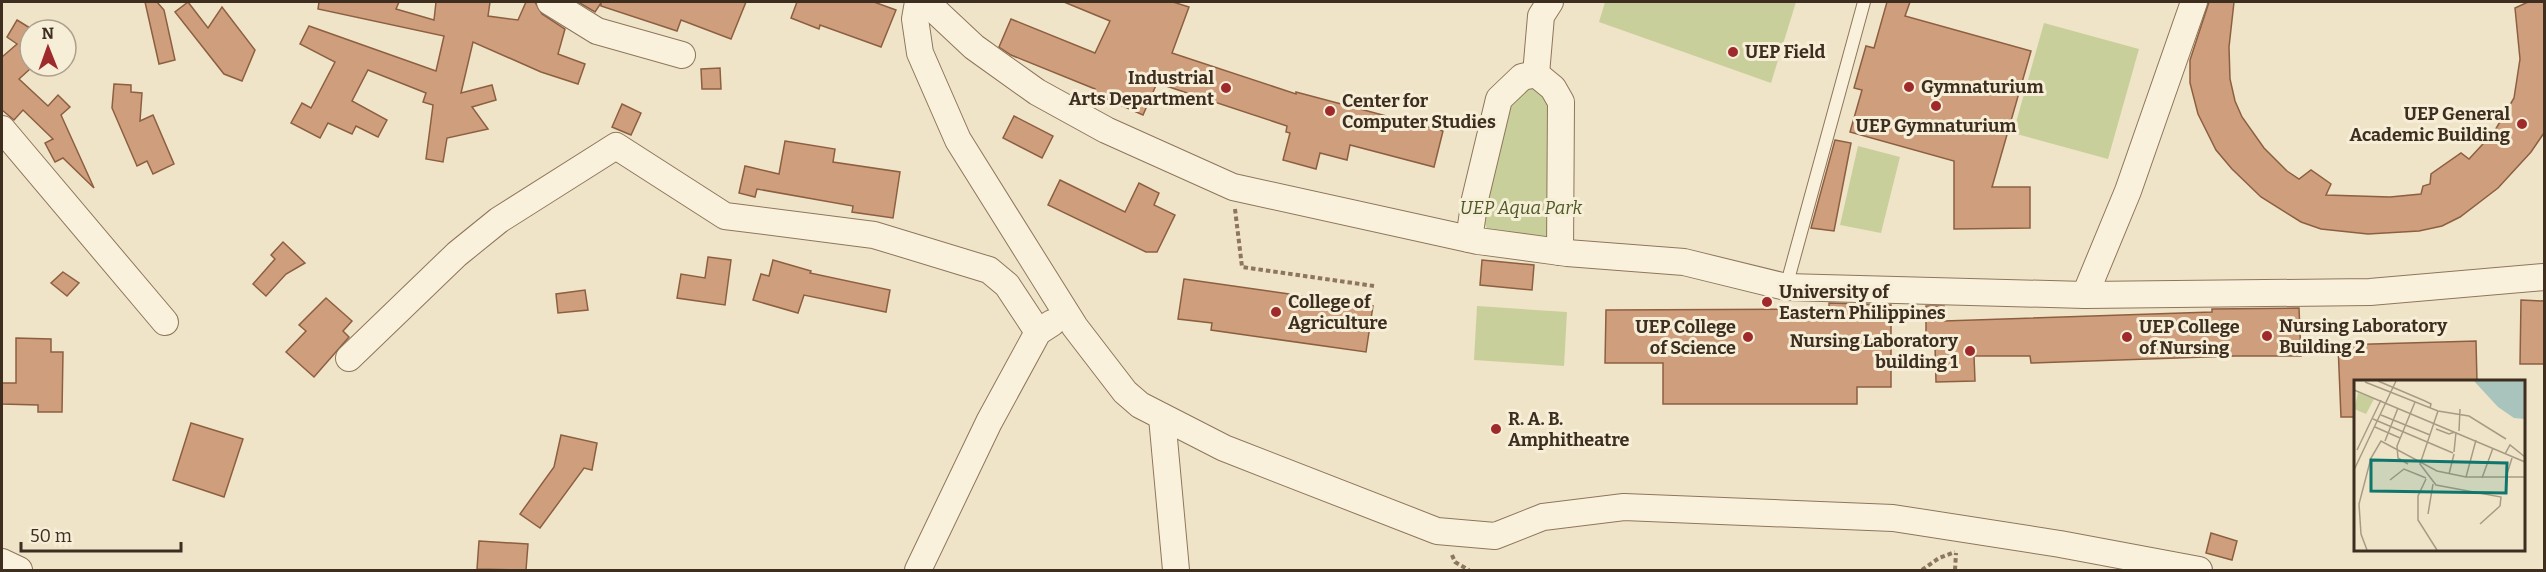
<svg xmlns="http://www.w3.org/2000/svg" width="2546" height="572" viewBox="0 0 2546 572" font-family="Bitter,serif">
<rect width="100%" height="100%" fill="#f0e4c8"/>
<!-- green -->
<g fill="#c9cf9b">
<path d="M1605 2H1796L1771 83 1599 22Z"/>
<path d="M2044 23 2139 49 2108 159 2013 133Z"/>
<path d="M1525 82 1549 99 1554 243 1489 233 1485 224 1494 132Z"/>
<path d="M1858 146 1900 157 1881 233 1840 225Z"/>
<path d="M1477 306 1567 312 1564 366 1474 360Z"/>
</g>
<!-- building -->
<g fill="#cf9f7d" stroke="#8d5f41" stroke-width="1.5">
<path d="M145 2H157L164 10 175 60 159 64Z"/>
<path d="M188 2 208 28 222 7 255 50 242 81 224 74 175 12Z"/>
<path d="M319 2H399L396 9 434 20 436 2H490L488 16 518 20 526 2H535L542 14 565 29 558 54 585 64 578 84 541 72 473 42 461 93 492 85 496 100 472 107 488 129 447 138 443 162 426 159 433 105 423 102 426 93 368 70 352 101 387 120 378 137 356 126 352 134 328 123 320 138 291 123 302 103 311 108 335 62 300 44 309 26 436 71 444 36 318 9Z"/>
<path d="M578 2H746L731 39 681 20 677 31 601 6V3L595 12Z"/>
<path d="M797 2H874L896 10 881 47 820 25 819 29 791 18Z"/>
<path d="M1064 2H1173L1189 7 1172 53 1296 94V92L1443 131 1434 167 1350 145 1347 160 1320 153 1316 169 1283 160 1290 133 1286 132 1287 126 1157 83 1143 115 1093 93 1095 89 1011 55 999 47 1011 19 1095 53 1110 21Z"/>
<path d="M1887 2H1910L1905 16 2031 51 1992 187H2030V228L1954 229V161L1850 132 1862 90 1854 88 1866 46 1874 48Z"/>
<path d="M2209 2H2234L2229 47 2230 79 2235 101 2242 117 2264 148 2287 171 2299 179 2311 170 2331 184 2326 195 2390 197 2421 194 2423 186 2430 184 2431 174 2461 153 2469 159 2494 132 2514 98 2520 59 2515 8 2528 2H2544V133L2531 152 2498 188 2460 217 2442 226 2419 231 2368 234 2321 229 2301 222 2261 197 2232 169 2216 150 2198 114 2190 83V60Z"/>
<path d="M17 20 30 28V69L19 79 48 106 58 95 70 107 61 115 94 188 63 158 55 162 45 143 53 139 23 110 14 120 2 110V57L17 44 7 37Z"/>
<path d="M720 68 721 89H702L701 69Z"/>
<path d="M114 84 131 85V92L142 93 140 121 153 115 174 164 153 174 147 161 137 166 112 108Z"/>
<path d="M622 104 641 113 631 135 612 127Z"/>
<path d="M1014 116 1053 136 1042 158 1003 138Z"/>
<path d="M1835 140 1851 143 1834 231 1811 228Z"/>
<path d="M785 141 835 149 833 162 900 172 893 218 852 212 853 206 757 189 755 197 739 193 745 166 779 174Z"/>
<path d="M1060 180 1125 212 1139 183 1159 193 1154 205 1175 215 1157 252H1146L1048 205Z"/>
<path d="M283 242 305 263 286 274 266 296 253 284 275 259 271 255Z"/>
<path d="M708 257 731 260 725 305 677 298 681 274 705 278Z"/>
<path d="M773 260 811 271 810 273 890 290 886 312 804 295 798 313 753 300 761 274 769 276Z"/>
<path d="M1482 260 1534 265 1532 290 1480 285Z"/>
<path d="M63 272 79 283 67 296 51 283Z"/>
<path d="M1184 279 1373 306 1366 352 1211 330 1212 323 1178 319Z"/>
<path d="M585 290 588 310 558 313 556 294Z"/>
<path d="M326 298 352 321 343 331 349 337 314 377 286 352 306 331 299 325Z"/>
<path d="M2521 300 2544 301V364H2520Z"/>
<path d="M1829 303 1891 305V387H1857V404H1663V363H1605L1606 310 1829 309Z"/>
<path d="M1926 306H1944V321L2212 312V309L2299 308 2301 356H2235L2031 363 2030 356H1974L1975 381 1936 382 1935 345H1926Z"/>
<path d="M16 338 51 339V352H63L62 412H38V405L2 404V383H16Z"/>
<path d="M2476 341 2477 381H2355V417H2341L2338 345Z"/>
<path d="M191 423 243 439 224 497 173 480Z"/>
<path d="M561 435 597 443 592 470 584 468 540 528 520 514 554 467Z"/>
<path d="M2211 533 2237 541 2232 560 2206 553Z"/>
<path d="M479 541 528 544 526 570 477 569Z"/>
</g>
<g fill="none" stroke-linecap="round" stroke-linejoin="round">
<!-- service casing -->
<g stroke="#8d765c" stroke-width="14">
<path id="service" d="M1786 287 1864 2"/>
</g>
<!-- minor casing -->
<g stroke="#8d765c" stroke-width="28">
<g id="minor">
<path d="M550 2 597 31 682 55"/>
<path d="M918 2 915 19 920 53 958 140 1075 327 1125 392 1140 405 1224 448 1437 531 1495 536 1543 517 1624 507 1893 518 2060 544 2199 570"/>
<path d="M926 2 974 47 1037 92 1106 130 1233 187 1478 241 1567 253 1684 262 1786 287 2085 295 2370 292 2544 277"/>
<path d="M1536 74 1553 88 1561 102 1560 252"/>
<path d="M2 129 165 322"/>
<path d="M1469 239 1475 199 1499 99 1522 77 1536 74 1541 16 1550 2"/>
<path d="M2085 295 2128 191 2194 2"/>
<path d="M349 358 457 254 499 220 616 146 725 216 874 235 989 270 1007 285 1038 332"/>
<path d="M1162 417 1176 570"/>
<path d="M2 562 19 570"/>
<path d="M918 570 989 422 1038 332 1052 323"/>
</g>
</g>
<!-- path -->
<g stroke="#8d765c" stroke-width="4" stroke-dasharray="4.5 3" stroke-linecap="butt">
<path d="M1235 209 1242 267 1374 286"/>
<path d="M1452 555 1455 562 1469 570"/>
<path d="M1922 570 1939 558 1955 552"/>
<path d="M1955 570 1956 553"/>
</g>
<!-- service -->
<use href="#service" stroke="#faf1dc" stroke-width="12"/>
<!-- minor -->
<use href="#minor" stroke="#faf1dc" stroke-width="26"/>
</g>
<!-- markers -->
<g fill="#9e2a2b" stroke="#f7eed8" stroke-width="2">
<circle cx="1733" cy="52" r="6"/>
<circle cx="1909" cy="87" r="6"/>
<circle cx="1226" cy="88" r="6"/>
<circle cx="1936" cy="106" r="6"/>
<circle cx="1330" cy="111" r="6"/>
<circle cx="2522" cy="124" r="6"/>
<circle cx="1767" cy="302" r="6"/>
<circle cx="1276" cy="312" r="6"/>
<circle cx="2267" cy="336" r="6"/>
<circle cx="1748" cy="337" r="6"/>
<circle cx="2127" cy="337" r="6"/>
<circle cx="1970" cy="351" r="6"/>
<circle cx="1496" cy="429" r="6"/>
</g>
<g text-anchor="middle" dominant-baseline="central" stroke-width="6" stroke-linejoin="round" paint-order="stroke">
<!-- poi labels -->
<g font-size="18" font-weight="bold" fill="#3d2e20" stroke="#f7eed8" text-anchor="start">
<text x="1745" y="52">UEP Field</text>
<text x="1214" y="78" text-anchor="end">Industrial<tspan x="1214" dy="21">Arts Department</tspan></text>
<text x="1921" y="87">Gymnaturium</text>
<text x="1342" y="101">Center for<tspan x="1342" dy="21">Computer Studies</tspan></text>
<text x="2510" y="114" text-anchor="end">UEP General<tspan x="2510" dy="21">Academic Building</tspan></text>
<text x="1936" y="126" text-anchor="middle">UEP Gymnaturium</text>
<text x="1779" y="292">University of<tspan x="1779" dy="21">Eastern Philippines</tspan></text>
<text x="1288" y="302">College of<tspan x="1288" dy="21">Agriculture</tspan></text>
<text x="2279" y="326">Nursing Laboratory<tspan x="2279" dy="21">Building 2</tspan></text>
<text x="1736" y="327" text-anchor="end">UEP College<tspan x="1736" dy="21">of Science</tspan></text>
<text x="2139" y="327">UEP College<tspan x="2139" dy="21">of Nursing</tspan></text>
<text x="1958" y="341" text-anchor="end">Nursing Laboratory<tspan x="1958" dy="21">building 1</tspan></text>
<text x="1508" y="419">R. A. B.<tspan x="1508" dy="21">Amphitheatre</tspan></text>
</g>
<!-- park labels -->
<g font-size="18" font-style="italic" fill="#4d5a26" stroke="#f7eed8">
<text x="1521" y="208">UEP Aqua Park</text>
</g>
</g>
<!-- overview -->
<g transform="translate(2354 380)">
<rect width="171" height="171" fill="#f0e4c8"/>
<path d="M4 13 20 19 12 34 0 29Z" fill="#c9cf9b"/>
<path d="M120 1H171V39L160 38 144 27Z" fill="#a9c4bc"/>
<path fill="none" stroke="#a89b85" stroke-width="1.5" d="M24 1 71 21 77 24 76 28M11 2 84 31 115 36 152 59M0 10 171 82M84 31 66 84 82 105 147 117 146 126 126 144M27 35 76 55M19 39 99 73M21 47 46 58M82 49 95 54 101 52M105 51 106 29M31 61 44 28M3 70 27 20M100 72 102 52M151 74 156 65 171 77M54 84 44 78 43 66 61 22M0 90 42 1M95 94 100 74M112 97 122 60M152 97 158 78M128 98 139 68M72 99 64 116V140L83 170M36 100 50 89 72 98M74 134 79 104M13 170 7 154 5 124 17 78 27 61 83 91 112 97H171"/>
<path fill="#0f766e" fill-opacity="0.15" stroke="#0f766e" stroke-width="3" d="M17 80 153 83 152 113 17 111Z"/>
<rect width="171" height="171" fill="none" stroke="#3d2e20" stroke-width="3"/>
</g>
<!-- border -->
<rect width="2546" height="572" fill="none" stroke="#3d2e20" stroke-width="6"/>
<!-- north arrow -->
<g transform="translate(48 48) rotate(359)"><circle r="28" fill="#f7eed8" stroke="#ada18e" stroke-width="1.5"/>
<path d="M0-4.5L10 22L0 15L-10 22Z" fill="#9e2a2b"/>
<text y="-9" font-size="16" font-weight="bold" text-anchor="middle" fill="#3d2e20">N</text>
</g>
<!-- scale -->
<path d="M21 542v9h160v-9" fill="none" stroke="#3d2e20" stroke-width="3"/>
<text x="30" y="542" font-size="18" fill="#3d2e20" stroke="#f7eed8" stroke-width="4.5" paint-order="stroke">50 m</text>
</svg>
